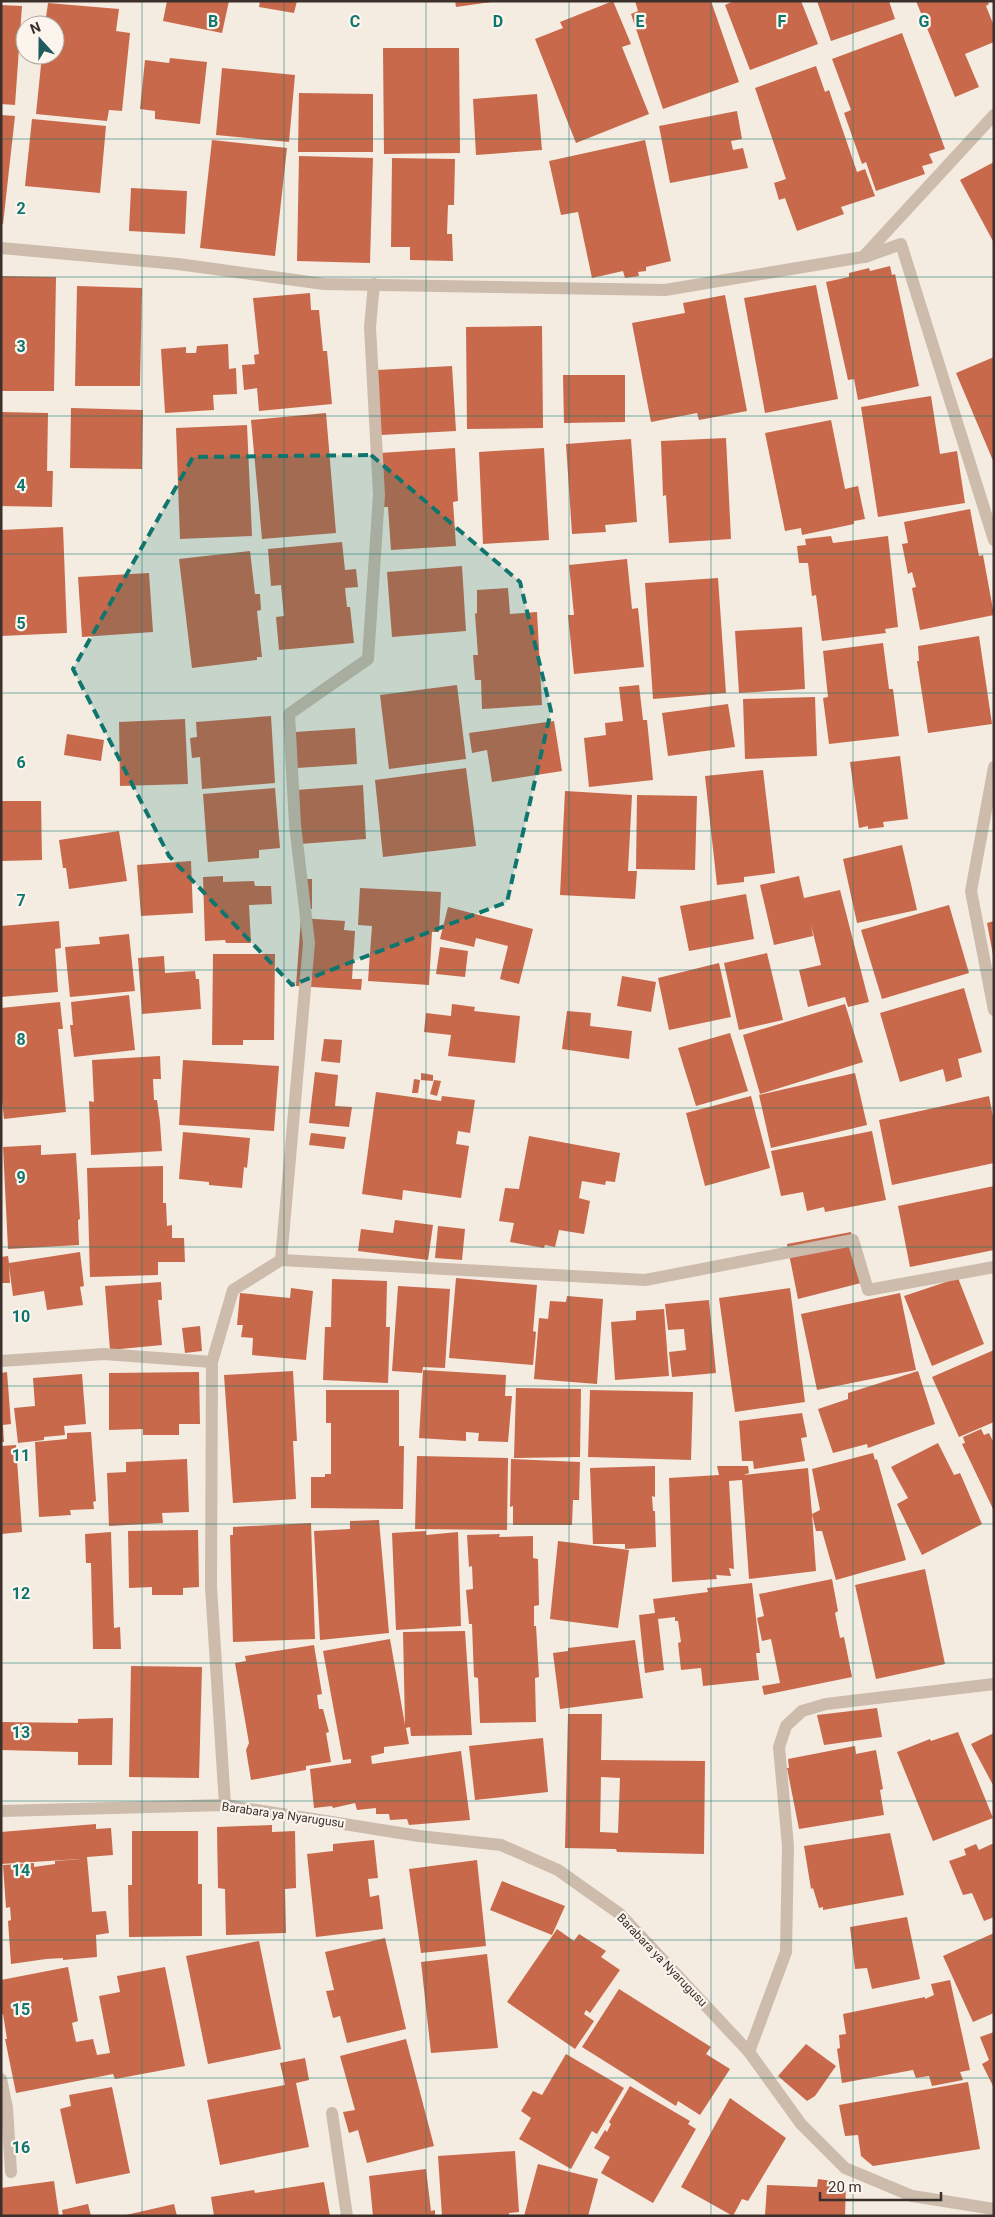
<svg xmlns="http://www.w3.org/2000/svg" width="995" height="2217" viewBox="0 0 995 2217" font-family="Roboto,sans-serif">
<rect width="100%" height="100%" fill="#f4ebe1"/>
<!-- building -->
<g fill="#c8694b" fill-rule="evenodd">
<path d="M167 1H229L222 33 163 21Z"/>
<path d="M260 1H297L294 13 259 7Z"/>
<path d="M455 1H491V2L456 7Z"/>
<path d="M613 1 631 44 622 47 649 114 576 143 535 39 563 28 560 22Z"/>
<path d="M635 1H711L739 82 663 109 631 14 638 11Z"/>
<path d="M734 1H801L818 44 750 70 725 5Z"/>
<path d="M817 1H889L895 19 831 41Z"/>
<path d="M916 1H987L989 4 986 6 994 26V42L965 54 979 87 955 97Z"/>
<path d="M48 3 119 9 116 31 130 33 122 111 109 110 107 121 36 114 42 55H55V25H45Z"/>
<path d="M1 5 22 6 15 105 1 104Z"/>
<path d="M902 33 945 149 929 154 933 163 922 166 925 174 876 191 866 162 862 164 844 113 851 110 832 59Z"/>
<path d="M383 48H459L460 153 384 154Z"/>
<path d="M170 58 207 62 200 124 155 119V111L140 109 145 60 169 63Z"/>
<path d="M816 66 825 92 829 90 857 172 865 169 875 196 841 207 844 214 797 231 785 198 779 200 774 183 786 179 755 88Z"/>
<path d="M222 68 295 75 289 142 216 135Z"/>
<path d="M299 93 373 94V152H298Z"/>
<path d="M537 94 542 150 476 155 473 99Z"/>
<path d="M737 111 742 139 731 141 733 150 743 148 748 168 670 183 659 126Z"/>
<path d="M1 115 15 116 3 224H1Z"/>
<path d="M32 119 106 126 100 193 25 186Z"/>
<path d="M212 140 287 148 275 256 200 248Z"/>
<path d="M645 140 671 261 646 267V271L638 272 639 276 625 278 623 271 592 278 578 212 561 215 549 161Z"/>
<path d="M299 156 373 158 370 263 297 261Z"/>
<path d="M392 158 455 159 454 205H448L447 234H452L453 261 410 260V247H391Z"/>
<path d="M994 162V243L960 180Z"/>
<path d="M131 188 187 191 185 234 129 231Z"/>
<path d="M890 266 892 275 895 274 919 386 858 400 854 379 848 380 826 282 849 277V273L869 268 870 271Z"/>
<path d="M1 276 56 277 54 391H1Z"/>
<path d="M816 285 838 399 765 413 744 298Z"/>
<path d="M77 286 142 288 140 386H75Z"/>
<path d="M310 293 311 310H319L323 351H327L332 404 259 411 257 388 244 390 242 365 255 364 254 355 259 354 253 298Z"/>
<path d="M725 295 747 411 699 420 697 413 651 422 632 323 685 313 683 303Z"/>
<path d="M542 326 543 428 467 429 466 327Z"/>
<path d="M228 344 229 369 236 368 237 394 213 395 214 410 165 413 161 349 186 347V353H196L197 346Z"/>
<path d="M994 357V463L956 373Z"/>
<path d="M452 366 456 431 381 435 377 370Z"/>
<path d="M563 375H625V422L564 423Z"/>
<path d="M931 396 940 454 957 451 965 503 878 517 861 407Z"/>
<path d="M71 408 143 410 142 469 70 468Z"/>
<path d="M1 412 48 413 47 471H53L52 507 1 506Z"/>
<path d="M326 413 336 533 262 539 251 420Z"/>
<path d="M831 420 845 489 858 486 865 519 854 521V524L802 535 801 528 785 531 765 433Z"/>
<path d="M247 425 252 536 180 539 176 428Z"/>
<path d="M726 438 731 539 669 543 666 495 663 496 661 441Z"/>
<path d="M631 439 637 522 605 525 606 532 572 534 566 444Z"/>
<path d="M455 448 458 501 453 502 456 546 391 550 388 507H384L380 453Z"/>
<path d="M544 448 549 540 483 544 479 452Z"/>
<path d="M970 509 979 556 983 555 994 615 920 630 912 588 916 587 912 572 908 574 902 544 908 543 904 522Z"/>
<path d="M63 527 67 633 1 636V530Z"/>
<path d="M831 536 833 543 888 536 898 627 885 629 886 633 822 641 816 595 812 596 808 563H799L797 546 806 545 805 539Z"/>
<path d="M342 542 345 570 356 569 358 587 345 588 347 607H350L354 643 279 650 276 617 284 616 281 585 271 586 268 549Z"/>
<path d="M250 551 255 594H260L261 610 257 611 262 657H257V660L192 668 179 559Z"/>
<path d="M627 559 632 609 638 608 644 667 574 674 568 615H574L569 565Z"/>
<path d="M462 566 466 631 392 637 387 572Z"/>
<path d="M149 573 153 632 82 637 78 577Z"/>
<path d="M718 578 726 693 653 699 645 583Z"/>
<path d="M508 588 510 614 537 612 542 705 482 709 481 680H475L473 655H478L475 614 477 613V590Z"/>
<path d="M802 627 805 689 739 693 735 631Z"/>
<path d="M979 636 992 724 928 733 917 661H919L918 646Z"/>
<path d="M883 643 889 689H893L899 736 829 744 823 698 828 697 823 651Z"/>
<path d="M457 685 466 759 389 769 380 695Z"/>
<path d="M639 685 643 720H647L653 780 589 787 584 738 606 735 605 723 623 721 619 687Z"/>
<path d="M815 697 817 756 745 759 743 699Z"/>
<path d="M728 704 735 747 668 756 662 713Z"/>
<path d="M271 716 275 783 202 789 200 757 192 758 190 738 197 737 196 722Z"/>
<path d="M185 719 188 784 120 786 119 722Z"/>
<path d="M554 721 562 771 492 782 487 750 472 753 469 733Z"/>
<path d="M355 728 357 764 297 768 295 732Z"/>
<path d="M67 734 104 740 101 761 64 755Z"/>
<path d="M900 756 908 819 883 822 884 827 868 829V826L859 828 850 762Z"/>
<path d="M466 768 476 846 383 857 375 780Z"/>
<path d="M763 770 775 873 744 877V882L717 885 705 776Z"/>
<path d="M363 785 366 839 300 844 296 790Z"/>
<path d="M275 788 280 848 259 850V858L208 862 203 794Z"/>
<path d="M565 791 632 795 628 871H637L635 899 560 895Z"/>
<path d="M637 795 697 796 695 870 636 869Z"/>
<path d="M1 801H41L42 860 1 861Z"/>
<path d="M119 831 127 881 69 889 66 868H63L59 840Z"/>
<path d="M902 845 917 910 857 923 843 859Z"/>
<path d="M191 861 193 913 141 916 137 865Z"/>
<path d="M223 876V882L254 881 255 886H271L272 904 249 905 251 943H226L225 940 205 941 203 877Z"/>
<path d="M799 876 804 898 840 890 869 1002 848 1007 845 997 808 1007 799 970 821 965 811 925 813 936 774 945 760 885Z"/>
<path d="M301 879H312V909H300Z"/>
<path d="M360 888 441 892 439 932H432L429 985 368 981 372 926 358 925Z"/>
<path d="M746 894 754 939 689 951 680 906Z"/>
<path d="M949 905 969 973 882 999 861 930Z"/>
<path d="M448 907 533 929 519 984 500 979 508 946 476 938 474 947 440 939Z"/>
<path d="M301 918 345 921 344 930 355 931 352 979H362L361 990 296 986Z"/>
<path d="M59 921 61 948 55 949 58 992 1 997V926Z"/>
<path d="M994 921V955H993L987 923Z"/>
<path d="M129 934 135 991 70 997 65 947 100 944 99 937Z"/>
<path d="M440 947 468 951 465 977 436 974Z"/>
<path d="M767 953 783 1020 739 1030 724 963Z"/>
<path d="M213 954H275L274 1040H243V1045H212Z"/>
<path d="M164 956 165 973 195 971 196 979H199L201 1009 142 1014 138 958Z"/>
<path d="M719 963 731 1017 669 1030 658 978Z"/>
<path d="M622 976 656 982 651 1012 617 1006Z"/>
<path d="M964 988 982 1052 958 1059 962 1077 946 1082 943 1069 900 1082 880 1013Z"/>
<path d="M129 995 135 1050 74 1057 70 1025H73L71 1002Z"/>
<path d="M60 1002 63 1029H58L66 1112 4 1119 1 1092V1008Z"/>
<path d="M452 1004 475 1007 474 1011 520 1016 515 1063 448 1056 451 1035 424 1032 426 1013 451 1016Z"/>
<path d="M845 1004 863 1062 760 1094 743 1035Z"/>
<path d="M567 1011 591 1013 590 1026 632 1031 629 1059 562 1049Z"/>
<path d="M730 1033 748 1091 696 1106 678 1048Z"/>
<path d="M324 1039 342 1040 340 1063 321 1061Z"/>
<path d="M160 1056 161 1079H153L154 1100H157L160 1122 162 1151 91 1155 89 1101 94 1102 92 1060Z"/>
<path d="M183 1060 279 1066 274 1131 179 1125Z"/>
<path d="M315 1072 338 1075 335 1106 352 1107 349 1127 309 1123Z"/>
<path d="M421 1073 433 1075V1081L421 1080Z"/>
<path d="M855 1073 867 1125 771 1148 759 1095Z"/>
<path d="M414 1079 420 1080 418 1093H412Z"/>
<path d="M434 1080 441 1081 437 1096 430 1094Z"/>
<path d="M376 1092 441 1101 442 1096 475 1100 470 1133 458 1131 456 1144 469 1146 461 1198 403 1190 402 1200 362 1194Z"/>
<path d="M751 1096 770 1168 705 1186 686 1113Z"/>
<path d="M989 1096 994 1122V1163L892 1185 879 1120Z"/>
<path d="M872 1131 886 1200 825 1212 824 1207 807 1211 803 1192 781 1196 771 1151Z"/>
<path d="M183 1132 250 1138 247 1168 244 1167 242 1188 209 1185V1182L179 1179Z"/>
<path d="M311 1133 346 1137 344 1149 309 1145Z"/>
<path d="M529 1136 620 1153 615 1182 606 1181 605 1185 582 1181 579 1198 590 1201 584 1234 559 1230 555 1247 545 1245 544 1248 510 1242 514 1223 499 1221 505 1188 519 1189Z"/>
<path d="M41 1145V1155L76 1153 80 1219 78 1220 79 1245 8 1249 3 1147Z"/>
<path d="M163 1166V1203H166L167 1226 172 1225V1238H184L185 1262H158V1275L90 1277 87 1168Z"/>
<path d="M994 1186V1250L910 1267 898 1206Z"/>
<path d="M395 1220 433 1225 428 1260 358 1251 361 1229 393 1233Z"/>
<path d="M438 1226 465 1229 462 1260 435 1258Z"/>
<path d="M851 1232 861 1283 798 1299 787 1244Z"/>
<path d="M80 1252 84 1286 80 1287 83 1305 47 1310 44 1291 13 1296 9 1266 10 1283H1V1257L8 1256 9 1263Z"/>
<path d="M456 1278 537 1285 533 1331 536 1332 533 1365 449 1358Z"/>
<path d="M958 1278 984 1344 932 1366 904 1296Z"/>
<path d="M332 1279 387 1281 386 1327H390L388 1383 323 1380 325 1327H331Z"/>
<path d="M161 1282 162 1300H158L162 1345 110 1350 105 1286Z"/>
<path d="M398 1286 450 1289 445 1368 423 1367 422 1373 392 1371Z"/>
<path d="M291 1288 313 1291 306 1360 252 1355 253 1338 241 1337 243 1325H237L240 1293 290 1298Z"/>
<path d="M790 1288 805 1402 735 1412 719 1298Z"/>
<path d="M900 1293 916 1370 817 1390 801 1314Z"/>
<path d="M567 1296 603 1299 597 1384 534 1379 539 1318 548 1319 550 1301 566 1302Z"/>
<path d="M709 1300 716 1373 672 1377 669 1352 686 1350 684 1329 668 1330 665 1304Z"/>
<path d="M664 1309 669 1376 615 1380 611 1322 636 1320V1311Z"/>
<path d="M200 1326 202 1351 185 1353 182 1328Z"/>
<path d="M994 1350V1422L959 1437 932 1377Z"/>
<path d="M423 1370 506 1375 505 1396H512L508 1442 478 1441 479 1433 466 1432V1441L419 1438Z"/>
<path d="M293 1371 297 1441H293L296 1499 233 1503 224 1375Z"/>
<path d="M918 1371 935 1424 868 1448 867 1444 833 1453 818 1409 848 1399V1393Z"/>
<path d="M7 1372 11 1424 3 1425 4 1442H1V1373Z"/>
<path d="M199 1372 200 1424H179V1435H143V1429L109 1430V1373Z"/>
<path d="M82 1374 86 1424 64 1426 65 1435 44 1437V1440L18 1443 14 1408 35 1406 33 1378Z"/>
<path d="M516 1388 581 1389 580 1457 514 1458Z"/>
<path d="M326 1390H399V1446H404L403 1509 311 1508V1477H325V1474H331V1423H326Z"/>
<path d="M590 1390 693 1392 691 1460 588 1457Z"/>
<path d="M802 1413 807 1437 801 1438 805 1461 754 1469 753 1461H742L739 1421Z"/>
<path d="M981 1429 984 1435 989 1433 994 1443V1511L962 1444 965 1443 963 1437Z"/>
<path d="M91 1432 96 1501 93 1502 94 1509 70 1510 71 1515 39 1517 35 1442 67 1439V1433Z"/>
<path d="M938 1443 954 1475 960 1473 982 1524 922 1555 897 1504 908 1498 891 1467Z"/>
<path d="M16 1445 22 1532 1 1534V1446Z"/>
<path d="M873 1453 875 1460 877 1459 906 1560 836 1580 822 1531H816L812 1514 816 1571 749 1579 742 1480 729 1481 734 1569 729 1568 731 1576 716 1575 717 1579 672 1582 669 1478 719 1475 717 1466H748L749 1473 744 1475 808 1468 812 1514 820 1510 812 1469Z"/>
<path d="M417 1456 508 1458 507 1530 415 1529Z"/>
<path d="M187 1459 189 1512 162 1513 163 1523 109 1526 107 1473 126 1472V1462Z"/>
<path d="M511 1459 580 1462 579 1500H573L572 1525H513V1506L510 1507Z"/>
<path d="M655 1466V1497L652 1496 653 1511H655L656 1547 625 1549V1544H593L590 1468Z"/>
<path d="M379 1520 389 1633 320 1640 314 1531 350 1529V1521Z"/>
<path d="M311 1523 315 1639 233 1642 230 1535H233V1527Z"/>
<path d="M198 1530 199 1587 183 1588V1595H152V1587L129 1588 128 1531Z"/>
<path d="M426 1531V1535L458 1532 461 1626 396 1630 392 1533Z"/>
<path d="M111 1532 114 1628 120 1627 121 1649H93L91 1563H86L85 1534Z"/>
<path d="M500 1534 499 1537 533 1536V1558L538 1559 539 1605 534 1606V1626H536L539 1677 535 1678 536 1722 480 1723 478 1678 474 1677 472 1624H469L466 1590 473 1589 472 1566 469 1567 467 1535Z"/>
<path d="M558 1541 629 1550 618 1628 550 1619Z"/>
<path d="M925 1569 945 1664 876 1679 855 1585Z"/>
<path d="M832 1579 838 1611 835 1613 840 1638 844 1637 852 1677 764 1695 762 1686 780 1683 771 1639 762 1641 757 1618 764 1616 759 1594Z"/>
<path d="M752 1583 760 1653H756L759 1680 703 1686 701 1668 681 1670 678 1643 681 1642 678 1621H675V1617L658 1619 664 1670 645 1673 639 1615 655 1613 653 1599 708 1592 707 1588Z"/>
<path d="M465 1631 472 1735 411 1736 410 1727 406 1728 409 1744 384 1747V1753L371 1756 372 1764 461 1751 470 1820 409 1825 407 1819 390 1820 389 1814H376V1808L357 1810 355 1803 333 1808 332 1806 314 1808 310 1769 351 1763V1759L343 1760 323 1651 390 1639 405 1725 403 1632Z"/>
<path d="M635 1640 643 1698 560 1709 553 1653 568 1651V1648Z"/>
<path d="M314 1645 322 1694 317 1695 319 1709H323L329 1732 326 1733 331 1762 306 1766V1770L251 1780 246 1750 249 1743 235 1663 246 1661 245 1656Z"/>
<path d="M131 1666 202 1667 199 1778 129 1777Z"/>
<path d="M877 1708 882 1737 824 1745 817 1715Z"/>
<path d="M568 1714H602L601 1760 705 1761 704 1854 617 1852 616 1849 565 1848ZM601 1777 620 1778 618 1833 600 1832Z"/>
<path d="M113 1718 112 1765H78V1752L1 1750V1722L78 1723V1719Z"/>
<path d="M958 1732 993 1818 933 1841 897 1752 930 1739 931 1741Z"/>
<path d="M994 1733V1787L971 1744Z"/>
<path d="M543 1738 548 1792 475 1800 469 1746Z"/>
<path d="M855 1746 856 1754 876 1750 883 1789 880 1790 884 1815 799 1829 787 1768H789L788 1759Z"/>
<path d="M96 1824V1829L111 1828 113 1855 87 1857 92 1912 106 1911 109 1933 96 1935 97 1957 63 1960V1958L46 1959 11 1964 8 1921 11 1920 10 1907 6 1908 3 1865 34 1863V1867L55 1864V1861L80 1859 1 1864V1832Z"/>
<path d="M272 1825V1832L295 1831 296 1888 285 1889 286 1933 226 1935 225 1889 218 1888 217 1827Z"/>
<path d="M132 1831H198V1884H202V1936L129 1937 128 1885H132Z"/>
<path d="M890 1833 904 1895 823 1910V1907L819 1908 813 1888 811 1889 804 1846Z"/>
<path d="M374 1840 378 1878 368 1879 370 1897 379 1895 383 1929 316 1937 307 1854 333 1851V1844Z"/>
<path d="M994 1843V1917L984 1921 972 1893 963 1895 949 1861 966 1855 964 1849 976 1844 979 1850Z"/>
<path d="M477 1860 486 1946 421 1953 409 1869Z"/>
<path d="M502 1881 565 1906 552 1935 490 1910Z"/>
<path d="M907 1917 920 1979 872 1989 867 1968 855 1969 850 1927Z"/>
<path d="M557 1929 574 1941 579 1934 606 1951 601 1957 620 1970 590 2013 586 2010 584 2014 594 2021 575 2049 507 2002Z"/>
<path d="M994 1933V2013L973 2022 943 1956Z"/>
<path d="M385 1938 406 2029 347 2043 340 2016 333 2018 326 1991 334 1990 325 1952Z"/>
<path d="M259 1941 281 2049 208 2064 186 1956Z"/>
<path d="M487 1954 498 2048 431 2053 421 1962Z"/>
<path d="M68 1967 78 2021 72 2023 76 2042 93 2039 97 2055 110 2053 99 1996 120 1992 117 1976 165 1967 185 2066 115 2079 113 2074 16 2093 5 2039H7L3 2014 1 2015V1980Z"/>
<path d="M950 1980 970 2070 960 2072 963 2080 932 2086 929 2076 916 2078 913 2070 842 2083 837 2049 840 2048 839 2035 846 2034 843 2014 925 1997V1999L934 1995 931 1984Z"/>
<path d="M619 1989 711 2047 706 2054 730 2069 700 2115 678 2101 676 2106 582 2047Z"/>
<path d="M994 2032V2088L982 2064 989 2060 980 2037Z"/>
<path d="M406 2039 434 2146 367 2163 358 2130 349 2133 343 2112 355 2110 340 2056Z"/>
<path d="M806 2044 836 2066 815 2096 807 2101 778 2076Z"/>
<path d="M566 2054 624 2088 597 2134 592 2131 571 2169 519 2139 531 2118 521 2111 533 2091 542 2095Z"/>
<path d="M305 2058 309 2080 296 2083 309 2147 220 2165 207 2100 285 2085 280 2063Z"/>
<path d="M968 2082 980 2149 873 2166 861 2156 858 2135 845 2136 839 2105Z"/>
<path d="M630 2086 690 2121 688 2124 696 2129 653 2203 601 2173 610 2157 594 2148 605 2130 607 2132 611 2124 609 2122Z"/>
<path d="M112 2087 130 2173 76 2184 60 2109 71 2106 69 2095Z"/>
<path d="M730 2098 786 2138 748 2201 742 2199 733 2216 681 2187Z"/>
<path d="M515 2151 519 2212 509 2213V2216H442L438 2156Z"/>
<path d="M538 2164 598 2179 588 2216H524Z"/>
<path d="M426 2169 431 2211 435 2210V2216H373L369 2176Z"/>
<path d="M818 2179 846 2183 845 2216H765L767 2185 817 2187Z"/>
<path d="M54 2181 59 2216H1V2188Z"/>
<path d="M324 2182 330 2216H214L211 2197 254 2190 255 2193Z"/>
<path d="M88 2204 91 2216H63L62 2210Z"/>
<path d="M174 2204 177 2216H126V2215Z"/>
</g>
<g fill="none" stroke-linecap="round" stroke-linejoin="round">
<!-- minor -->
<g stroke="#cdbbac" stroke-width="12">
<path d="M1 248 178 264 324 284 665 290 863 257 994 115"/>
<path d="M865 257 901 244 994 540"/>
<path d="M994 767 971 891 994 1010"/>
<path d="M281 1260 309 943 295 825 289 714 368 659 379 495 370 327 374 284"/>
<path d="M1 1361 104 1354 212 1362"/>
<path d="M225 1805 211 1587 212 1362 233 1290 281 1260 645 1280 853 1240 868 1290 994 1267"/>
<path d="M1 1811 225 1805 419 1836 501 1845 558 1870 620 1914 749 2052 801 2124 845 2168 912 2196 994 2209"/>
<path d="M749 2052 786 1952 788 1846 779 1747 786 1726 802 1711 826 1704 994 1684"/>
<path d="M1 2079 7 2108 11 2172"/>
<path d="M332 2113 347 2216"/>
</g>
</g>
<!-- marked area -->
<path fill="#0f766e" fill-opacity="0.2" stroke="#0f766e" stroke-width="4" stroke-dasharray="10 6" stroke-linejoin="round" d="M371 455 520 582 551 711 507 902 292 985 169 856 73 669 193 457Z"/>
<!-- grid -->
<path fill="none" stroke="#0f766e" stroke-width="1" stroke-opacity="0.55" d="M142 1V2216M284 1V2216M426 1V2216M569 1V2216M711 1V2216M853 1V2216M1 139H994M1 277H994M1 416H994M1 554H994M1 693H994M1 831H994M1 970H994M1 1108H994M1 1247H994M1 1386H994M1 1524H994M1 1663H994M1 1801H994M1 1940H994M1 2078H994"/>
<g text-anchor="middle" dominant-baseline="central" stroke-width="4.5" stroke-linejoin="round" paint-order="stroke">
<!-- street labels -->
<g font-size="12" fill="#3b302b" stroke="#fbf5ee">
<text transform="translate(283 1815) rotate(8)">Barabara ya Nyarugusu</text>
<text transform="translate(662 1960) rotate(46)">Barabara ya Nyarugusu</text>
</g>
</g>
<g font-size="16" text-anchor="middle" font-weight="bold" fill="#0f766e" stroke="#fbf5ee" stroke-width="4.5" stroke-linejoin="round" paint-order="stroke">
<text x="213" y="27">B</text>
<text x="355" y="27">C</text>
<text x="498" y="27">D</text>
<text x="640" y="27">E</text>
<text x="782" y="27">F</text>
<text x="924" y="27">G</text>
<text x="21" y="214">2</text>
<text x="21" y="352">3</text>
<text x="21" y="491">4</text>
<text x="21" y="629">5</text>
<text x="21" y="768">6</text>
<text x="21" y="906">7</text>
<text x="21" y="1045">8</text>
<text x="21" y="1183">9</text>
<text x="21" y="1322">10</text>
<text x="21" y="1461">11</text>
<text x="21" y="1599">12</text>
<text x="21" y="1738">13</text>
<text x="21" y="1876">14</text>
<text x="21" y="2015">15</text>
<text x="21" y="2153">16</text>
</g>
<!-- border -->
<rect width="995" height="2217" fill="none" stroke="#3b302b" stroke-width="5"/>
<!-- north arrow -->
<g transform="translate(40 40) rotate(339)"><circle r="24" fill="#fbf5ee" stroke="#aea6a0"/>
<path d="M0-4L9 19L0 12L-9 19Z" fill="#1f5a5e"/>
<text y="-8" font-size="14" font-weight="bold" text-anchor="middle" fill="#3b302b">N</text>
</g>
<!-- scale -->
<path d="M820 2192v8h121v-8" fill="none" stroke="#3b302b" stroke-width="2.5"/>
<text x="828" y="2192" font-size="15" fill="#3b302b" stroke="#fbf5ee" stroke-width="4" paint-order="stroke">20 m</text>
</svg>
